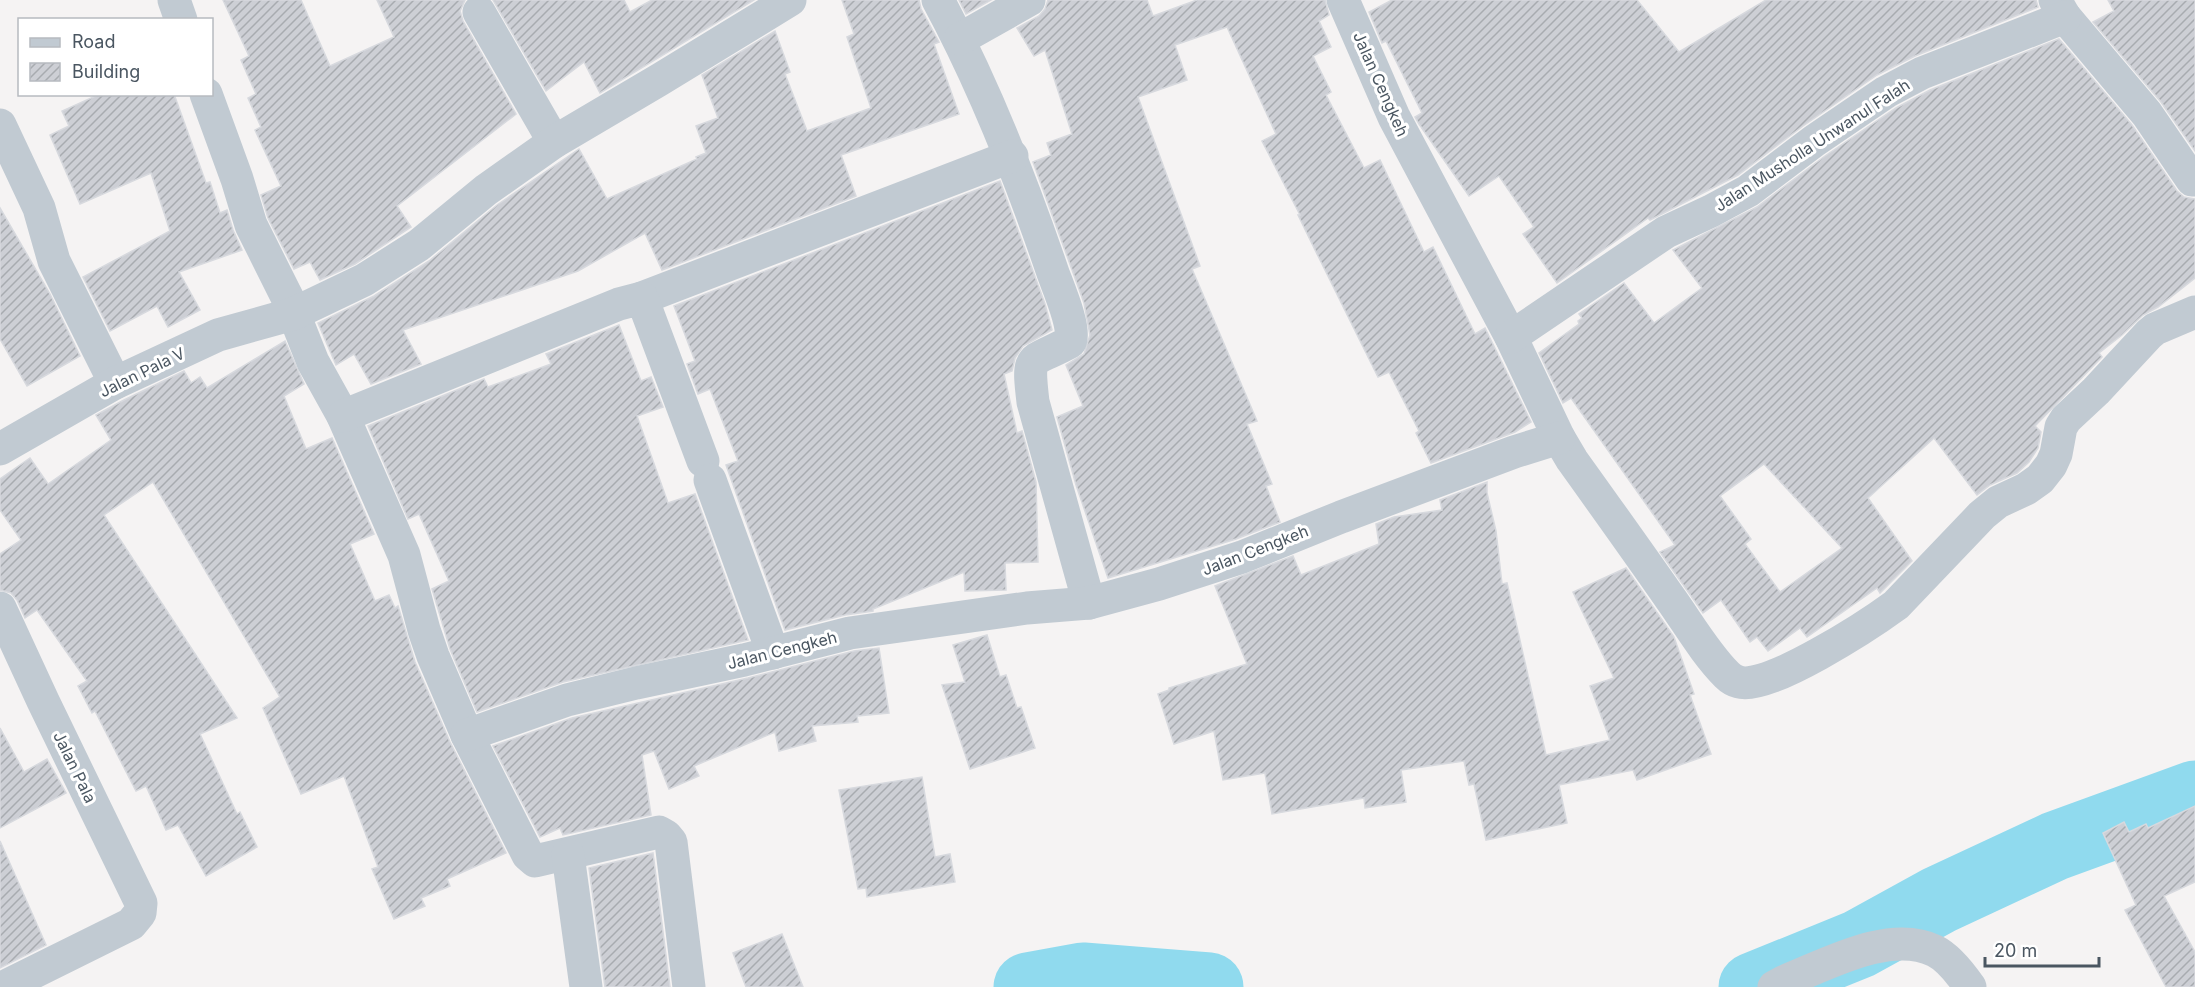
<svg xmlns="http://www.w3.org/2000/svg" width="2195" height="987" viewBox="0 0 2195 987" font-family="Inter,sans-serif">
<defs>
<pattern id="building-hatch" width="6" height="6" patternUnits="userSpaceOnUse" patternTransform="scale(1.5)"><rect width="6" height="6" fill="#cdcfd5"/><path d="M-1 1l2-2M0 6l6-6M5 7l2-2" fill="none" stroke="#a8abb0"/></pattern>
</defs>
<rect width="100%" height="100%" fill="#f5f3f3"/>
<g fill="none" stroke-linecap="round" stroke-linejoin="round">
<!-- river -->
<g stroke="#90daee" stroke-width="69">
<path d="M1028 987 1083 977 1209 987"/>
<path d="M1753 987 1859 944 1939 900 2055 846 2195 795"/>
</g>
</g>
<!-- building -->
<g fill="url(#building-hatch)" stroke="#d7d9de" stroke-width="1.5" fill-rule="evenodd">
<path d="M223 0H301L330 66 394 37 377 0H465L460 11 463 21 516 114 397 206 411 227 355 264 320 280 310 262 294 269 268 218 261 195 281 186 255 130 261 127 248 98 256 94 241 60 249 56Z"/>
<path d="M493 0H624L630 12 652 0H754L600 93 584 62 546 91Z"/>
<path d="M842 0H919L921 9 939 42 934 44 959 114 841 155 856 196 662 270 645 233 578 271 403 330 421 364 371 384 354 354 336 365 318 323 374 296 429 261 497 205 579 149 607 199 697 159 696 157 706 153 696 126 718 118 702 75 775 31 790 72 785 74 807 131 871 108 847 37 854 34Z"/>
<path d="M959 0H991L966 14Z"/>
<path d="M1048 0H1147L1153 16 1197 0H1325L1329 15 1319 21 1331 47 1313 56 1331 92 1326 95 1364 168 1380 160 1424 252 1433 247 1475 334 1485 328 1531 422 1515 432 1431 463 1416 433 1419 431 1389 372 1378 377 1318 256 1298 215H1300L1262 141 1276 134 1227 27 1175 45 1187 80 1138 97 1200 266 1192 269 1257 421 1247 424 1272 484 1266 486 1280 522 1236 539 1108 578 1076 485 1057 417 1083 406 1066 365 1084 354 1090 335 1084 303 1033 162 1051 155 1047 143 1072 134 1045 50 1034 56 1017 28 1039 16 1045 9Z"/>
<path d="M1392 0H1637L1679 52 1766 0H2036L2038 7 1915 56 1877 75 1803 126 1738 175 1650 220 1648 218 1557 283 1523 234 1534 227 1499 176 1469 196 1419 124 1415 117 1422 113 1386 41 1382 43 1369 12Z"/>
<path d="M2108 0H2195V151L2161 102 2093 22 2114 11Z"/>
<path d="M2059 39 2132 125 2177 191 2184 197 2195 199V278L2158 307 2143 315 2122 335 2099 353 2102 357 2035 426 2041 432 2038 448 2029 462 2017 473 1990 485 1977 495 1934 438 1868 498 1912 561 1880 593 1877 588 1807 637 1800 628 1768 651 1757 637 1750 642 1721 600 1703 613 1660 552 1675 545 1571 398 1563 403 1539 353 1579 324 1578 321 1582 318 1579 314 1624 283 1654 323 1702 288 1673 250 1757 207 1825 156 1896 108 1930 90ZM1764 464 1842 548 1780 592 1745 544 1751 539 1720 496Z"/>
<path d="M100 94H174L206 183 210 182 220 213 227 210 233 230 242 250 179 272 200 310 168 327 157 306 110 331 83 277 170 231 151 173 80 204 50 135 69 126 62 111Z"/>
<path d="M1000 181 1045 304 1052 330 1023 346 1015 358 1012 371 1004 374 1017 433 1022 431 1036 482 1038 562 1005 563 1006 590 965 591 964 572 873 609V611L845 615 785 630 726 465 738 461 710 389 698 394 687 364 695 361 674 306Z"/>
<path d="M0 208 50 294 80 356 27 386 0 339Z"/>
<path d="M619 325 641 381 651 377 663 407 637 416 668 503 695 494 748 640 563 682 477 712 450 649 432 589 449 581 419 514 408 519 368 426 484 379 488 387 551 364 546 354Z"/>
<path d="M285 341 304 384 284 396 306 449 332 438 374 534 350 544 375 601 389 595 395 608 398 606 415 662 450 742 506 853 447 879 450 886 421 898 425 906 394 919 372 869 378 867 344 776 301 794 263 708 280 697 153 482 104 515 237 718 200 734 237 814 240 812 257 847 206 876 178 825 166 830 146 786 136 791 95 711 92 713 78 686 87 681 37 610 25 618 17 600 11 593 0 590V554L21 540 0 510V479L30 458 48 484 111 440 96 415 124 400 184 371 191 383 200 377 207 388Z"/>
<path d="M1487 482V493L1496 531 1502 584 1507 583 1546 755 1610 740 1590 686 1614 678 1573 592 1626 568 1674 637 1694 694 1690 695 1711 754 1637 780 1633 770 1559 785 1567 823 1486 840 1474 784 1469 785 1464 761 1401 770 1406 802 1365 808 1364 798 1272 814 1265 773 1223 780 1214 731 1174 744 1158 694 1169 690V688L1247 664 1215 586 1293 556 1301 575 1379 544 1376 524 1394 517 1442 510 1440 500Z"/>
<path d="M987 635 1000 677 1006 675 1017 708 1021 707 1035 748 970 769 942 685 965 682 953 645Z"/>
<path d="M879 648 889 713 857 716 858 722 812 726 816 741 779 751 775 732 694 766 699 776 669 789 654 751 642 755 651 815 563 835 560 828 540 837 493 746 572 718 748 678 854 651Z"/>
<path d="M0 728 24 772 47 759 66 793 0 828Z"/>
<path d="M922 777 935 857 950 854 955 882 867 897 866 888 858 889 839 790Z"/>
<path d="M2195 806V882L2164 896 2195 952V987H2166L2125 910 2136 905 2103 833 2124 822 2129 832 2146 824 2148 828Z"/>
<path d="M0 841 46 945 0 968Z"/>
<path d="M653 853 670 987H605L589 868Z"/>
<path d="M782 934 803 987H746L733 953Z"/>
</g>
<g fill="none" stroke-linecap="round" stroke-linejoin="round">
<!-- minor -->
<g stroke="#c1cad2" stroke-width="33">
<path d="M174 0 181 20"/>
<path d="M938 0C985 87 1021 179 1053 273 1058 287 1077 331 1070 342 1030 364 1027 351 1033 402L1089 603"/>
<path d="M1343 0 1394 117 1511 337 1559 438 1572 460C1605 506 1638 552 1670 598 1688 623 1705 653 1727 675 1730 678 1735 681 1739 682 1768 691 1870 624 1896 605L1982 515 1998 502 2026 489 2040 479 2051 465 2056 454 2061 427 2066 419 2096 391 2149 334 2155 329 2195 312"/>
<path d="M2055 0 2065 17 2147 114 2192 180H2195"/>
<path d="M479 12 554 142"/>
<path d="M960 39 1029 0"/>
<path d="M206 94 237 179 251 225 288 299 313 362 343 416 404 555 424 630 433 656 467 735 528 855 535 861 659 832 666 836 671 842 689 987"/>
<path d="M0 125 39 208 54 261 115 383"/>
<path d="M642 298 1012 156"/>
<path d="M1511 337 1666 232 1711 211 1748 191 1814 141 1886 92 1922 73 2065 17"/>
<path d="M343 416 619 304 642 298 703 461"/>
<path d="M0 449 115 383 218 335 293 314 364 280 419 245 486 190 554 142 659 80 790 0"/>
<path d="M710 480 773 653"/>
<path d="M0 608 43 701 141 903 140 913 131 924 4 987"/>
<path d="M467 735 567 700 636 683 744 660 850 633 1027 608 1089 603 1159 584 1242 557 1341 517 1514 452 1559 438"/>
<path d="M568 855 586 987"/>
<path d="M1774 987 1785 981C1828 964 1890 929 1935 951 1949 958 1961 974 1970 987"/>
</g>
</g>
<g text-anchor="middle" dominant-baseline="central" stroke-width="6" stroke-linejoin="round" paint-order="stroke">
<!-- street labels -->
<g font-size="16" fill="#4a5661" stroke="#fff">
<text transform="translate(1381 84) rotate(66)">Jalan Cengkeh</text>
<text transform="translate(1812 145) rotate(-33)">Jalan Musholla Unwanul Falah</text>
<text transform="translate(142 372) rotate(-26)">Jalan Pala V</text>
<text transform="translate(1255 550) rotate(-21)">Jalan Cengkeh</text>
<text transform="translate(782 650) rotate(-14)">Jalan Cengkeh</text>
<text transform="translate(75 767) rotate(64)">Jalan Pala</text>
</g>
</g>
<!-- legend -->
<rect x="18" y="18" width="195" height="78" fill="#ffffff" stroke="#b7bbc0" stroke-width="1.5"/>
<rect x="30" y="38" width="30" height="9" fill="#c1cad2" stroke="#b7bbc0" stroke-width="1.5"/>
<text x="72" y="48" font-size="18" fill="#4a5661">Road</text>
<rect x="30" y="63" width="30" height="18" fill="url(#building-hatch)" stroke="#b7bbc0" stroke-width="1.5"/>
<text x="72" y="78" font-size="18" fill="#4a5661">Building</text>
<!-- scale -->
<path d="M1985 957v9h114v-9" fill="none" stroke="#4a5661" stroke-width="3"/>
<text x="1994" y="957" font-size="18" fill="#4a5661" stroke="#ffffff" stroke-width="4.5" paint-order="stroke">20 m</text>
</svg>
